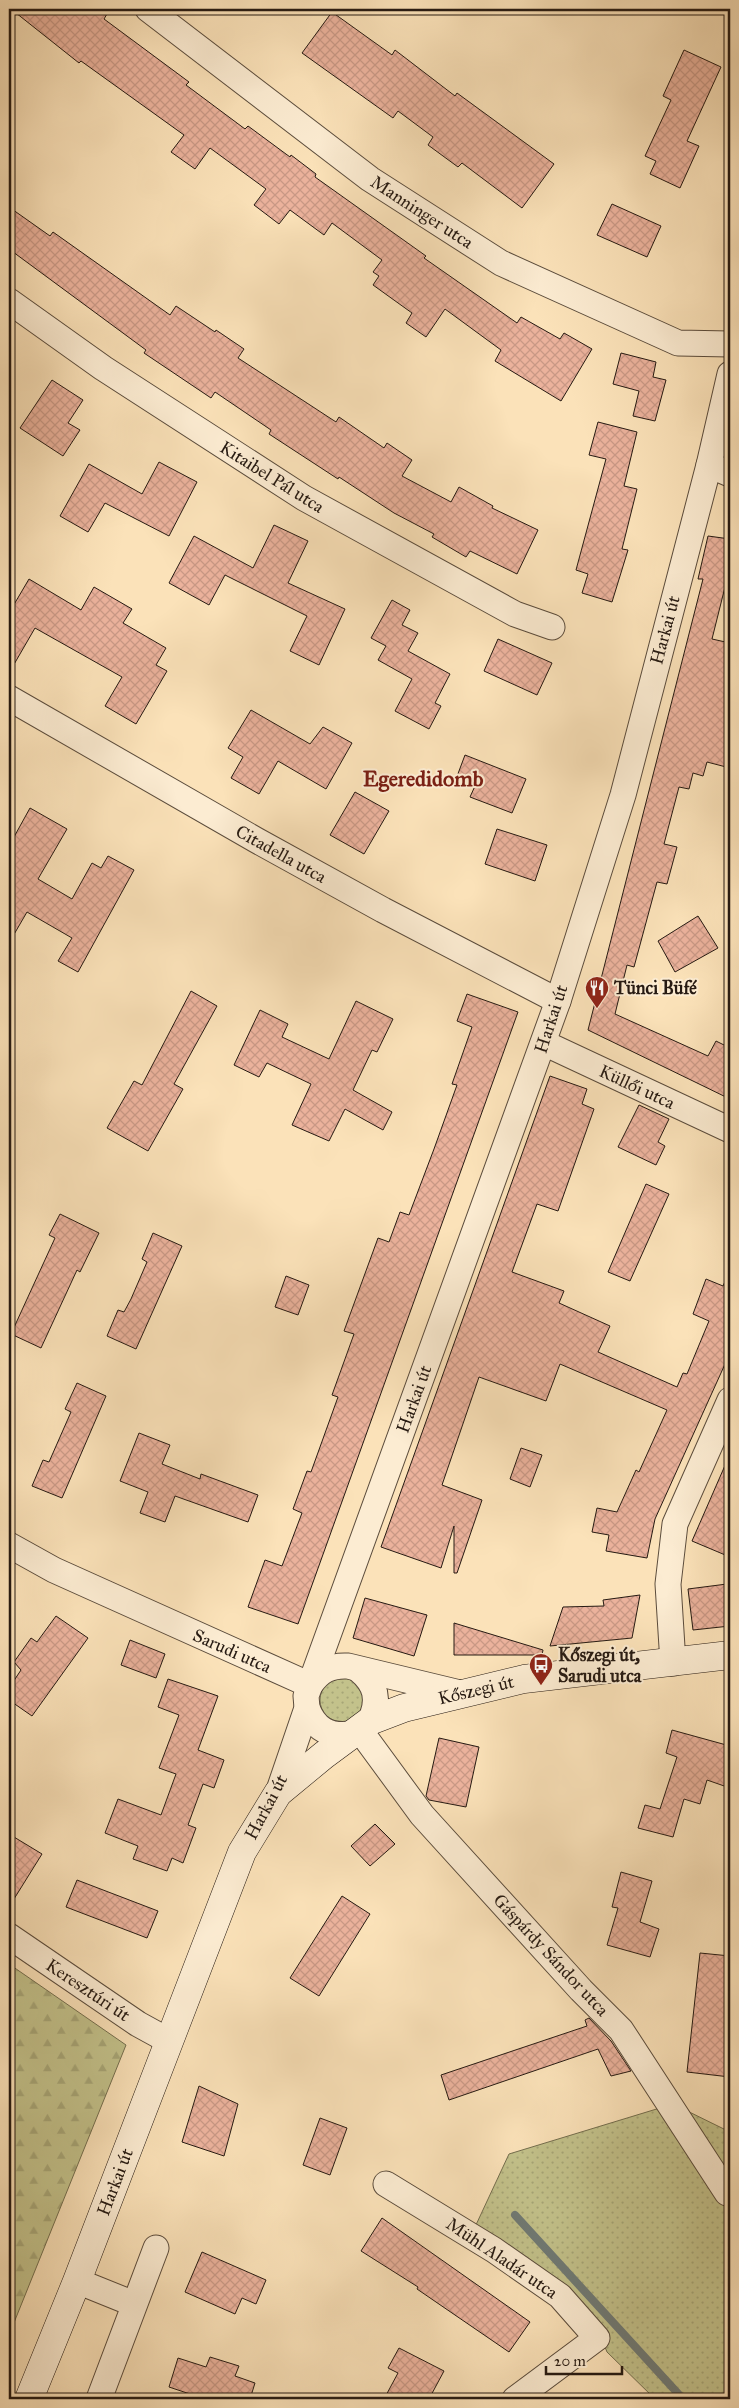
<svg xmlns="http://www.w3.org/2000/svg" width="739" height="2408" viewBox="0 0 739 2408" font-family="'IM FELL Great Primer',serif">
<defs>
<pattern id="grass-dots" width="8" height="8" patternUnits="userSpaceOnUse" patternTransform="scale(1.25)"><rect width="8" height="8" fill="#c3c28b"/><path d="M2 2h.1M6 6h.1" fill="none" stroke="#a7a677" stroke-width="1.8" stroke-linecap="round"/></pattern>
<pattern id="forest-firs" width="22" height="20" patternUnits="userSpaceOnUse" patternTransform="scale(1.25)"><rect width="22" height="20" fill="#c3c28b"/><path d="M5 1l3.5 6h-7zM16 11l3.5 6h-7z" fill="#a7a677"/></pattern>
<pattern id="building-cross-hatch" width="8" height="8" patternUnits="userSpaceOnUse" patternTransform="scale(1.25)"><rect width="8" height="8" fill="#ebb29c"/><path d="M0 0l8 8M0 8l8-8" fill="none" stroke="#c99885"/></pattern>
</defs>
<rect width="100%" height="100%" fill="#fbe2b9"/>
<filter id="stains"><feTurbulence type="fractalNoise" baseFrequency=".004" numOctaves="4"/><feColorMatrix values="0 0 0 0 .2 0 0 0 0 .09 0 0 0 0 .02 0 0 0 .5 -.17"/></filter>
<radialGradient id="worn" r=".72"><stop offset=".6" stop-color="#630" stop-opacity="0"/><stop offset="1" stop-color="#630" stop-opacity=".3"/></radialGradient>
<!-- grass -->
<g fill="url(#grass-dots)" stroke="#746e4e">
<circle cx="342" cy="1700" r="22"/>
<path d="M673 2104 730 2132V2399H655L607 2352 598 2329 475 2227 509 2154Z"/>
</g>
<!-- forest -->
<path fill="url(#forest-firs)" stroke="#746e4e" d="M9 1964 126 2045 9 2335Z"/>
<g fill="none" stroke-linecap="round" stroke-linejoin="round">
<!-- stream -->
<path stroke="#707b76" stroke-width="8" d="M515 2215 683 2399"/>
</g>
<!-- building -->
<g fill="url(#building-cross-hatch)" stroke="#261a12">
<path d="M11 9H110L104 19 189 82 186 85 245 129 248 126 290 157 291 155 316 174 315 177 426 256 424 258 517 323 521 317 560 339 564 333 592 349 561 401 495 361 501 350 445 309 426 337 406 323 412 313 373 285 379 276 373 272 382 260 332 223 324 235 290 210 279 224 254 205 266 189 210 148 195 169 171 152 184 135 81 61 79 63Z"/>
<path d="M332 12 392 55 395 50 455 96 457 93 554 164 522 208 462 163 458 167 428 145 433 137 398 111 393 118 302 53Z"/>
<path d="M684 50 721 67 687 141 699 146 680 188 650 174 656 161 645 156 671 100 663 96Z"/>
<path d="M612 204 661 226 647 257 597 235Z"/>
<path d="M9 207 50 236 53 232 170 315 176 306 215 332 216 330 244 349 238 358 336 422 339 417 384 448 387 443 412 460 402 476 451 502 459 487 493 506 492 508 538 530 517 574 470 551 466 557 432 537 434 534 394 513 339 477 338 479 269 434 271 430 215 392 211 398 144 353 146 350 9 249Z"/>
<path d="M621 353 656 362 653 377 666 380 655 421 633 416 639 391 613 384Z"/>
<path d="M52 380 83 400 68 423 80 430 63 456 20 428Z"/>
<path d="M598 422 637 432 624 486 637 489 622 549 628 550 612 602 582 593 588 574 576 570 606 459 589 455Z"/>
<path d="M159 462 197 482 169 536 105 503 88 532 60 516 89 464 142 494Z"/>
<path d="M274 525 308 541 288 583 345 609 319 665 290 651 307 616 225 575 209 605 169 583 194 536 253 568Z"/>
<path d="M708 536 730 539V584L726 583 712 639 730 643V768L707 762 703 776 693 773 689 789 679 787 664 844 677 847 667 884 657 882 634 967 627 965 615 1014 708 1056 716 1041 730 1048V1099L588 1030 703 579H698Z"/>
<path d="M29 579 81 610 94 587 132 609 123 623 166 648 156 665 167 671 136 724 105 706 122 677 35 628 9 673V613Z"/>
<path d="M392 600 410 610 402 625 418 633 408 651 450 674 435 703 441 706 429 729 395 711 412 679 378 660 386 646 371 638Z"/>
<path d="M498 639 552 663 537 695 484 671Z"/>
<path d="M251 710 310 744 323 727 352 743 326 789 278 761 259 794 231 778 243 757 228 748Z"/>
<path d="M465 755 526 779 512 813 470 797 475 786 456 779Z"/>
<path d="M355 792 389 811 364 854 330 835Z"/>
<path d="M30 808 67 829 38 879 72 899 92 863 101 868 108 856 134 870 78 972 58 961 72 938 27 912 9 943V846Z"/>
<path d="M497 829 547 845 535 881 485 864Z"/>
<path d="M698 916 718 948 675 972 658 941Z"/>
<path d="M191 991 217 1006 174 1084 183 1089 148 1151 107 1128 134 1081 142 1085Z"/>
<path d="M467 994 518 1012 298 1624 248 1607 265 1560 282 1566 302 1513 293 1509 307 1471 311 1472 338 1397 332 1395 354 1334 344 1331 378 1238 389 1242 400 1212 409 1215 434 1149 457 1085 452 1084 472 1027 457 1021Z"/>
<path d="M356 1001 393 1019 377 1052 372 1050 353 1090 392 1112 383 1130 345 1109 329 1141 292 1125 311 1084 267 1063 259 1077 234 1065 260 1010 288 1024 282 1037 329 1059Z"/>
<path d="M550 1076 587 1089 582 1104 594 1109 558 1211 537 1204 512 1272 564 1291 559 1303 610 1326 598 1352 677 1387 683 1373 687 1374 709 1321 693 1314 706 1279 723 1286 730 1270V1353L655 1519 647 1558 606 1551 609 1535 592 1532 597 1508 617 1512 636 1470 639 1472 667 1410 560 1364 546 1401 479 1377 442 1485 482 1500 457 1573H454V1526L441 1568 381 1547Z"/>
<path d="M639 1105 669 1119 658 1142 665 1146 656 1165 618 1147Z"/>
<path d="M646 1184 669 1194 630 1281 608 1272Z"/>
<path d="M60 1214 99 1233 80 1272 77 1270 41 1348 11 1334 55 1238 49 1235Z"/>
<path d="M153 1233 182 1246 136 1349 107 1336 118 1310 124 1312 131 1299 147 1262 142 1259Z"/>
<path d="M286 1276 309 1285 298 1315 275 1307Z"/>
<path d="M77 1383 106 1396 62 1498 32 1486 43 1460 49 1462 71 1412 65 1409Z"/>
<path d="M139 1433 170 1445 162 1464 200 1479 201 1474 258 1495 248 1522 175 1496 165 1522 140 1513 148 1492 120 1481Z"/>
<path d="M521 1448 542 1455 530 1487 510 1479Z"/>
<path d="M730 1454V1557L692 1541Z"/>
<path d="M727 1584 730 1626 693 1630 688 1589Z"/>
<path d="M640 1595 632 1638 550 1646 563 1607 604 1606 603 1600Z"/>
<path d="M365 1598 427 1615 414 1656 353 1638Z"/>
<path d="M56 1616 88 1638 32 1716 9 1700V1688L21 1670 14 1662 31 1638 37 1642Z"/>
<path d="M454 1623 543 1650 542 1655H454Z"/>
<path d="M130 1640 165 1654 156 1678 121 1665Z"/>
<path d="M168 1679 218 1696 198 1750 224 1760 214 1788 203 1784 188 1825 196 1828 183 1863 172 1858 167 1871 133 1859 138 1846 105 1833 118 1799 161 1815 176 1774 159 1768 179 1715 158 1707Z"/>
<path d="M672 1730 730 1746V1788L707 1780 700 1804 684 1799 673 1837 638 1828 645 1805 660 1809 677 1757 666 1753Z"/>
<path d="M439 1738 479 1747 466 1807 429 1800 426 1796Z"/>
<path d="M375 1824 395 1844 370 1866 351 1846Z"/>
<path d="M9 1834 42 1854 9 1907Z"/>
<path d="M621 1872 652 1881 640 1922 659 1929 650 1957 607 1945 618 1908 612 1907Z"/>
<path d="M77 1880 158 1911 147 1938 66 1907Z"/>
<path d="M342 1896 370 1914 319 1996 290 1978Z"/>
<path d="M700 1953 730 1956V2077L687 2072Z"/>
<path d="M589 2018 611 2041 631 2071 611 2076 598 2049 449 2100 441 2075 587 2026 585 2020Z"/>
<path d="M199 2086 238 2104 224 2156 182 2142Z"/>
<path d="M320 2118 347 2128 330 2175 303 2165Z"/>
<path d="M382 2218 530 2322 509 2352 417 2289 418 2287 361 2251Z"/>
<path d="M202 2252 266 2280 256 2304 242 2298 235 2314 185 2292Z"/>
<path d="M399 2348 444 2371 429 2399H384L398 2373 388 2368Z"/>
<path d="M210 2357 239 2366 235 2376 255 2383 250 2399H205L169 2387 178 2358 206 2367Z"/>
</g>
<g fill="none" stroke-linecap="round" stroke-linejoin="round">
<!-- street casing -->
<g stroke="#5b4c3c" stroke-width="27">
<g id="street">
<path d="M148 9 370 179 501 263 678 343 730 344"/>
<path d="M9 301 103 368 304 498 515 614 552 627"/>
<path d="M709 465 730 474"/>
<path d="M9 698 256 840 383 910 558 1001"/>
<path d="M544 1043 730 1130"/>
<path d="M9 1545 54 1570 310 1685"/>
<path d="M673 1663 668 1584 675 1524 730 1400"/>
<path d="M359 1670C376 1684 380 1700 370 1721"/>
<path d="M310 1685C320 1671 330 1665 348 1666L460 1693"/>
<path d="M307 1708C315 1729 329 1737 351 1734"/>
<path d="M359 1729 422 1815 581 1990 621 2030 727 2193"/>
<path d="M278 1793 307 1708 306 1696 310 1685 558 1001 623 795 709 465 730 374"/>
<path d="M9 1936 138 2024 169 2041"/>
<path d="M386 2184 494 2250 560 2296 597 2338 515 2399"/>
<path d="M77 2281 134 2304"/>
<path d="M99 2399 156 2248"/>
</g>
</g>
<!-- secondary casing -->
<g stroke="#261a12" stroke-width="29">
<path id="secondary" d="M29 2399 77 2281 242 1852 278 1793 324 1755 370 1721 404 1708 524 1679 730 1655"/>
</g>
<!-- street -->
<use href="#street" stroke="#fcecd2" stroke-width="25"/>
<!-- secondary -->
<use href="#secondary" stroke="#fcecd2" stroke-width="28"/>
</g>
<!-- icons -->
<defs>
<g id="restaurant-pin" transform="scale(1.25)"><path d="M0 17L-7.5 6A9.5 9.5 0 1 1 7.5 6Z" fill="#8f2418" stroke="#fcecd2"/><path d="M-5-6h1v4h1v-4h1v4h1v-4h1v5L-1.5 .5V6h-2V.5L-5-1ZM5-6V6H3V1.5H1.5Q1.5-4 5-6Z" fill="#fff"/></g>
<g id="bus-pin" transform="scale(1.25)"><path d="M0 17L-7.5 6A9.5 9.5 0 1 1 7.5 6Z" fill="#8f2418" stroke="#fcecd2"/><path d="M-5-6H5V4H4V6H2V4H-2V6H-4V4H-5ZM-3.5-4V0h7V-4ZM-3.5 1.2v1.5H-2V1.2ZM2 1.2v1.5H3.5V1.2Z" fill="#fff"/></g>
</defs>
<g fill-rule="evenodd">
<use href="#restaurant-pin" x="597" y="988"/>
<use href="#bus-pin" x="541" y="1665"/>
</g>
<g text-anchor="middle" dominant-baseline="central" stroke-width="4" stroke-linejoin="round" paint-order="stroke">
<!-- street labels -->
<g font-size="18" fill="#261a12" stroke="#fcecd2">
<text transform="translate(422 212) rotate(33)">Manninger utca</text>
<text transform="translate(272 477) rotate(32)">Kitaibel Pál utca</text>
<text transform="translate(665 630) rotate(-75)">Harkai út</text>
<text transform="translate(281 854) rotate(29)">Citadella utca</text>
<text transform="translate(551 1019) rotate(-72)">Harkai út</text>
<text transform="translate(637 1087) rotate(25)">Küllői utca</text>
<text transform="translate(414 1399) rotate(-70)">Harkai út</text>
<text transform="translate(232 1651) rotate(24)">Sarudi utca</text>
<text transform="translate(476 1690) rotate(-13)">Kőszegi út</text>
<text transform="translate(266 1807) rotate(-62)">Harkai út</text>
<text transform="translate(551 1955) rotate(47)">Gáspárdy Sándor utca</text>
<text transform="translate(88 1990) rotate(34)">Keresztúri út</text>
<text transform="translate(115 2182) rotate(-69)">Harkai út</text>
<text transform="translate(502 2258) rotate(34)">Mühl Aladár utca</text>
</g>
<!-- poi labels -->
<g font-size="18" font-weight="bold" fill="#261a12" stroke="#fcecd2" text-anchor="start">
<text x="614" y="988">Tünci Büfé</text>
<text x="558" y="1655">Kőszegi út,<tspan x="558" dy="21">Sarudi utca</tspan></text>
</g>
<!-- district labels -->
<g font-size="22" font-weight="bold" fill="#7a1f14" stroke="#fcecd2">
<text x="423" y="778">Egeredidomb</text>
</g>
</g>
<!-- margin -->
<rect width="739" height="2408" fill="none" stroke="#fbe2b9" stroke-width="30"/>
<rect x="10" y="10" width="719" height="2388" fill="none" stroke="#261a12" stroke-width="2.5"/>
<rect x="15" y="15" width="709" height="2378" fill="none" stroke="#261a12"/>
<!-- scale -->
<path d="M546 2366v8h76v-8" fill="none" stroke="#261a12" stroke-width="2.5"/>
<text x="554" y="2366" font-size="15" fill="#261a12" stroke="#fcecd2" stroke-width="4" paint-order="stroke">20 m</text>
<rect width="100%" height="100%" filter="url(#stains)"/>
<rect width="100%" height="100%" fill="url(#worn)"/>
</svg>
